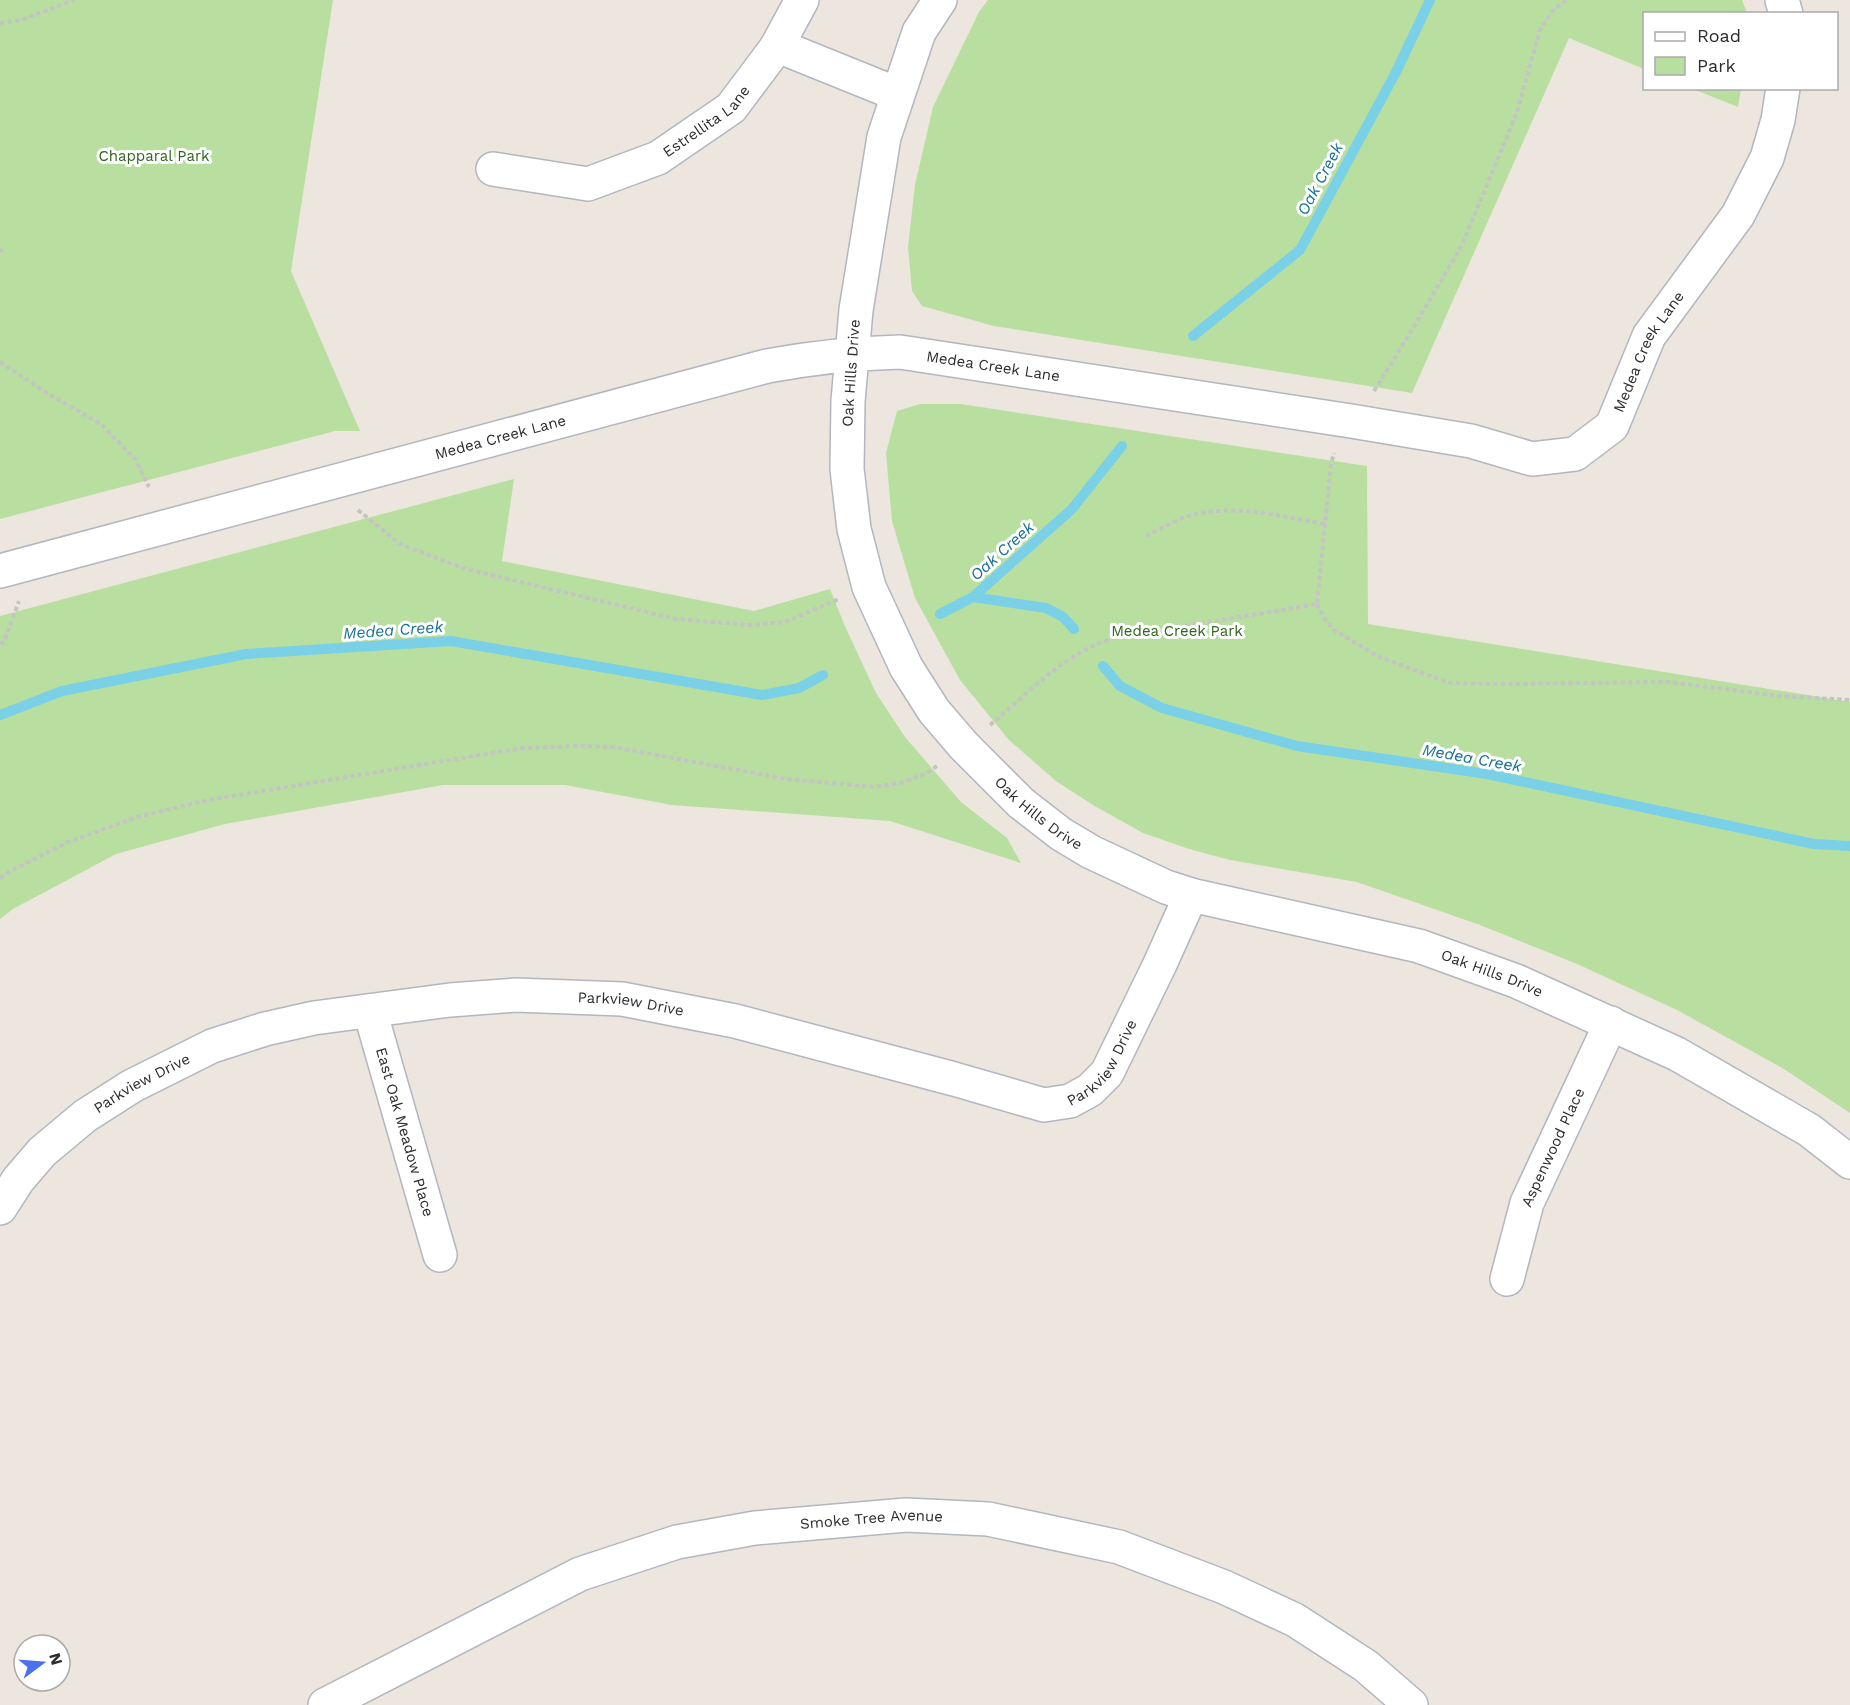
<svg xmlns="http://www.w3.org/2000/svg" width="1850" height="1705" viewBox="0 0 1850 1705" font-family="'Work Sans',sans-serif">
<rect width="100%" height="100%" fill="#ece6df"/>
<!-- park -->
<g fill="#b8df9f">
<path d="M0 0H333L291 271 360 431H335L0 519Z"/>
<path d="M988 0H1742L1747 13 1644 14V69L1569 38 1412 393 994 326 922 306 912 291 908 247 915 185 933 107 979 12Z"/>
<path d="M1693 89H1741L1738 107Z"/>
<path d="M920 404H961L1367 466 1368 624 1850 702V1113L1784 1069 1677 1010 1577 964 1480 925 1357 882 1230 860 1189 849 1143 833 1093 805 1056 781 1009 740 960 680 915 598 892 521 886 453 897 411Z"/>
<path d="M514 479 502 561 754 611 830 589 844 624 876 693 905 737 961 802 1007 838 1021 863 890 821 672 805 565 785H443L225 824 116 854 13 909 0 919V616Z"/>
</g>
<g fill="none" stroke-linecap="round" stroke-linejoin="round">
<!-- stream -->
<g stroke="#79d0e7" stroke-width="10">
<path d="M1193 336 1300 250 1396 72 1430 0"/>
<path d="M973 597 1072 509 1122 446"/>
<path d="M940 614 973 597 1046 608 1063 617 1074 629"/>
<path d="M1103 666 1120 686 1162 708 1297 746 1487 774 1814 844 1850 846"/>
<path d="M0 715 62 691 246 654 451 641 762 695 799 688 823 675"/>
</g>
<!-- minor casing -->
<g stroke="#b2b6be" stroke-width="36">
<g id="minor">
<path id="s1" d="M940 0 919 32 884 137 856 310 848 401 847 469 854 529 869 587 906 667 934 711 964 746 1021 803 1061 834 1091 852 1166 887 1191 895 1419 946 1516 981 1677 1054 1809 1130 1850 1162"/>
<path d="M1782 0 1786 14"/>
<path d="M776 48 802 0"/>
<path id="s2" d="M493 169 588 184 658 158 731 108 776 48 788 50 897 94"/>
<path id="s3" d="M0 571 767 366C811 358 855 353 900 352L1351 421 1471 441 1532 459 1575 454 1612 426 1649 336 1738 215 1767 158 1778 120 1783 88"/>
<path id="s4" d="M370 1011 440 1255"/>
<path id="s5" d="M0 1208 18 1180 42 1152 85 1116 132 1086 212 1046 265 1029 314 1018 450 1000 516 995 622 999 735 1021 954 1079 1044 1105 1070 1101 1090 1090 1107 1073 1160 964 1191 895"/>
<path id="s6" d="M1507 1279 1527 1203 1611 1023"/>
<path id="s7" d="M325 1705 580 1574 677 1542 755 1528 906 1515 988 1519 1119 1547 1224 1587 1295 1620 1366 1666 1411 1705"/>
</g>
</g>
<!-- path -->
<g stroke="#c4c4c4" stroke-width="4" stroke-dasharray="4.5 3" stroke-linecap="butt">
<path d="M0 23 21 20 74 0"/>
<path d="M0 251 3 250"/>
<path d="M0 362 47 393 101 424 135 459 149 487"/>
<path d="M1374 391 1410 333 1461 247 1516 115 1540 30 1554 9 1567 0"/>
<path d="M358 510 400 544 466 569 676 619 751 625 785 622 839 599"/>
<path d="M1146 536C1160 529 1174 521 1188 516 1233 503 1280 516 1325 524"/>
<path d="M1317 604 1324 618 1334 630 1379 657 1450 683 1502 684 1669 682 1779 696 1850 700"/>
<path d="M0 644 4 642 19 601"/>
<path d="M990 725C1029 693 1065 652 1114 638L1317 604 1331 464 1334 453"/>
<path d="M0 878 9 872 68 842 137 817 208 800 523 748 574 746 613 747 787 779 874 787 900 783 925 774 937 766"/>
</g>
<!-- minor -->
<use href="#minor" stroke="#fff" stroke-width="33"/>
</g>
<g text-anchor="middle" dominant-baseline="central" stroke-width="6" stroke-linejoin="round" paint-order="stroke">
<!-- street labels -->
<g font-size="15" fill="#2c2c2c" stroke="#fff">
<text stroke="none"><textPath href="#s2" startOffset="232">Estrellita Lane</textPath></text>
<text stroke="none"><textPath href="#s3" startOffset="1742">Medea Creek Lane</textPath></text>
<text stroke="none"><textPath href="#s3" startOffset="1022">Medea Creek Lane</textPath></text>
<text transform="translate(851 373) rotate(-86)">Oak Hills Drive</text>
<text stroke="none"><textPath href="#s3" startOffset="518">Medea Creek Lane</textPath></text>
<text stroke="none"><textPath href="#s1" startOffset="891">Oak Hills Drive</textPath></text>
<text stroke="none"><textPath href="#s1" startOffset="1377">Oak Hills Drive</textPath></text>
<text stroke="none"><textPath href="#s5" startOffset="696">Parkview Drive</textPath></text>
<text stroke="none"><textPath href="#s5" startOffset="1200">Parkview Drive</textPath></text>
<text stroke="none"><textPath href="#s5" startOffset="192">Parkview Drive</textPath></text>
<text stroke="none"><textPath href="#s4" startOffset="126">East Oak Meadow Place</textPath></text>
<text stroke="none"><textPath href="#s6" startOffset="140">Aspenwood Place</textPath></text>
<text stroke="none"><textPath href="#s7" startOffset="585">Smoke Tree Avenue</textPath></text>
</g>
<!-- park labels -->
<g font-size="15" fill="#31651f" stroke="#fff">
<text x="154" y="156">Chapparal Park</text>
<text x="1177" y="631">Medea Creek Park</text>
</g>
<!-- water labels -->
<g font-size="16" font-style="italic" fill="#167095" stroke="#fff">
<text transform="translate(1320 179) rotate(-62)">Oak Creek</text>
<text transform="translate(1002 551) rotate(-42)">Oak Creek</text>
<text transform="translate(393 630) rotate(-4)">Medea Creek</text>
<text transform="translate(1472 758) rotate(10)">Medea Creek</text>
</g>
</g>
<!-- legend -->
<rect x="1643" y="12" width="195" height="78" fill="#ffffff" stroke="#ababab" stroke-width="1.5"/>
<rect x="1655" y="32" width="30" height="9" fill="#ffffff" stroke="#ababab" stroke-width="1.5"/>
<text x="1697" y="42" font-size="18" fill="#2c2c2c">Road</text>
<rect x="1655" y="57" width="30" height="18" fill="#b8df9f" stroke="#ababab" stroke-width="1.5"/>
<text x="1697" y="72" font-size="18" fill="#2c2c2c">Park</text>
<!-- north arrow -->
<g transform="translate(42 1663) rotate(74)"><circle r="28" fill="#ffffff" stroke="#ababab" stroke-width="1.5"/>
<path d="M0-4.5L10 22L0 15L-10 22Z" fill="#4a71ef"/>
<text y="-9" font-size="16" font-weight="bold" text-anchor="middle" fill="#2c2c2c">N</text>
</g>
</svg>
